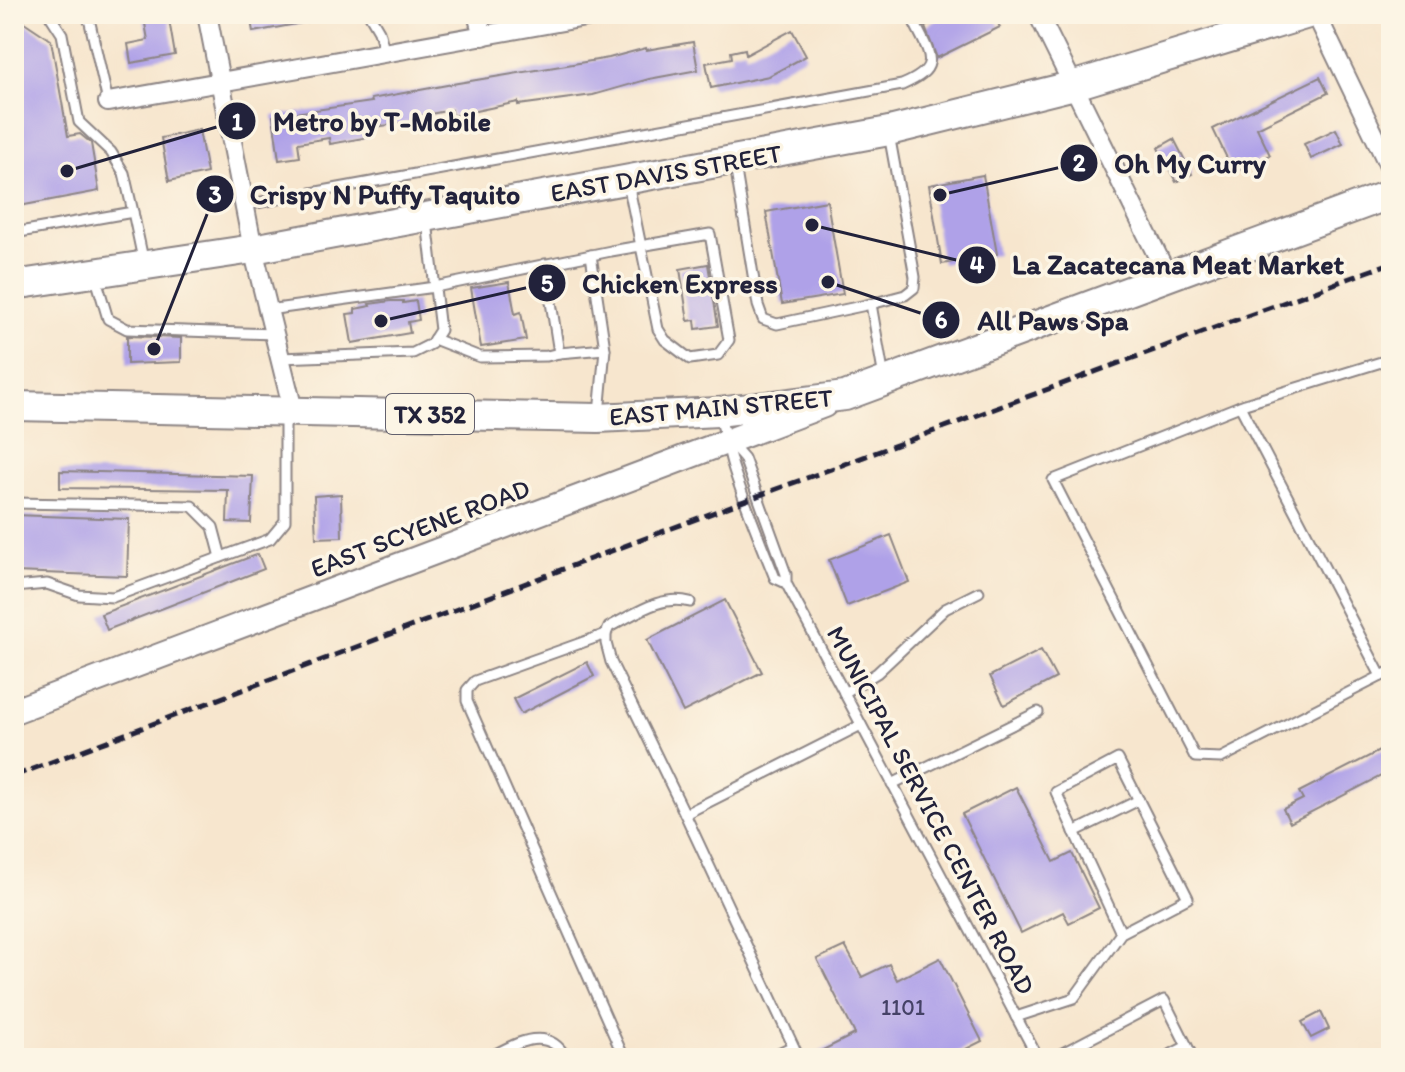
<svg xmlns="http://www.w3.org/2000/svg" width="1405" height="1072" viewBox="0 0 1405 1072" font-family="Itim,sans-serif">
<rect width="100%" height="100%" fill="#fcf5e5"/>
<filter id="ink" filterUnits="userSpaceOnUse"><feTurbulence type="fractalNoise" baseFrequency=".0125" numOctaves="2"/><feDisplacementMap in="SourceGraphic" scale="16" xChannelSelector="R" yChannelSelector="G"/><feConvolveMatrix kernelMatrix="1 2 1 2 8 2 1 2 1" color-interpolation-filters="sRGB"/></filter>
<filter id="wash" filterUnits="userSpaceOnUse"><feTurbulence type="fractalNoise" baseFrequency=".006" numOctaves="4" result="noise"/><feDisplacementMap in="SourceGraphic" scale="32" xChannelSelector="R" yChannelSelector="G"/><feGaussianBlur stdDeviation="1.8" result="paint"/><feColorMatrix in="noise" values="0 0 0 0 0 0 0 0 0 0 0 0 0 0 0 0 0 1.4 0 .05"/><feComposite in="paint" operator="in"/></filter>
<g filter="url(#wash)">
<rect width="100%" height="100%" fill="#f7e6ce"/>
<g id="blocks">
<!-- building -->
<g fill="#afa1e8">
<path d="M168 14 175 55 131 63 128 44 148 40 144 18Z"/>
<path d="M250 14H313V21L253 32Z"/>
<path d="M946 14H993L1000 27 937 58 925 27Z"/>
<path d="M24 22 51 40 68 136 80 134 91 143 99 191 14 207V24Z"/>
<path d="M792 30 806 56 769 76 711 88 706 63 732 58 731 52 745 49 746 55Z"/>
<path d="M693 42 698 70 649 79 593 95 518 105V102L452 116 451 110 415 117 416 121 368 128 369 137 330 144 329 138 298 143 300 157 279 160 273 116 372 102 371 99 458 83 609 58 646 48V50Z"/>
<path d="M1320 77 1328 93 1257 128 1270 155 1234 173 1213 129Z"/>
<path d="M1336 129 1343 144 1311 159 1304 144Z"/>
<path d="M199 130 207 173 169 181 161 138Z"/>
<path d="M1174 139 1192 174 1176 182 1158 148Z"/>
<path d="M983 175 997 254 942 264 929 185Z"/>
<path d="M827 201 843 294 782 304 766 212Z"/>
<path d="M708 264 718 326 696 329 695 320 688 321 680 269Z"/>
<path d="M509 282 515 314 521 312 526 340 481 347 471 288Z"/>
<path d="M391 301H403V303L416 301 419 320 408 322 410 333 352 343 347 314 355 313V309L370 306 369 304Z"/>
<path d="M127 336 181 338V362L127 364Z"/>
<path d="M60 471 253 476 251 523 227 522 228 490 60 488Z"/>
<path d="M341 494 342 537 316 538 314 496Z"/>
<path d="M14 515 129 519 127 576 14 572Z"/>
<path d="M891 535 909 582 847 606 829 560Z"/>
<path d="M258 554 264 569 107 630 101 614Z"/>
<path d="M725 600 762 672 683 712 647 640Z"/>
<path d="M1041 650 1056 678 1004 705 990 676Z"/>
<path d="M587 662 594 676 521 714 513 699Z"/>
<path d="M1391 745V771L1290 823 1283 809 1303 799 1299 792Z"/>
<path d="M1016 787 1054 862 1072 853 1099 908 1069 923 1063 912 1021 933 962 814Z"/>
<path d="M845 946 862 977 889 964 897 980 940 958 982 1041 948 1058H807L855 1034 817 959Z"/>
<path d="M1321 1012 1329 1029 1311 1038 1302 1022Z"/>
</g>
</g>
</g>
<g filter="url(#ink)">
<use href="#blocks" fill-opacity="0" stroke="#8c8484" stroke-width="2"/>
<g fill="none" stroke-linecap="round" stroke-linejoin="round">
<!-- lane casing -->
<g stroke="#8c8484" stroke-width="13">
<g id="lane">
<path d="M86 14 90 23 108 102"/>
<path d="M369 14 379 31 385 54"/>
<path d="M735 165 758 305 763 319 777 324 871 304"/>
<path d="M245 205 902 85C942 68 931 56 915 24L935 14"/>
<path d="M133 212 144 264"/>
<path d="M14 233 133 212 124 173 111 152 79 122 62 34 49 14"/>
<path d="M591 255 605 349 599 414"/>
<path d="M95 275 108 319 127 329 274 334"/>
<path d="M268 310 435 287 611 251 710 234 729 340 718 355 690 359 665 340 658 329 628 183"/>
<path d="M434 339 480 357 547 356 559 353 545 264"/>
<path d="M559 353 605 349"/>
<path d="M280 358 413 353 431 344 440 330 427 221"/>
<path d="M1391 359 1245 404 1053 480 1195 757 1221 758 1391 671"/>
<path d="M884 378 871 304 905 295 914 288 915 277 889 134"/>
<path d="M1240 406 1381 676"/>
<path d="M719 415C726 434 728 452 734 470 746 507 761 543 775 578L786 583"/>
<path d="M729 441 744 458 786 574V583L1038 1058"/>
<path d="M14 503 192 506 213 527 221 557"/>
<path d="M14 587 47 584 79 595 113 597 270 539 285 521V413"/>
<path d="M606 634 475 681 467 690V701L624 1058"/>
<path d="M844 693 877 673 945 609 979 592"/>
<path d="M892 784 1038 712"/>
<path d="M685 814 611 662 606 643V634L609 627C635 614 661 594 690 602"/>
<path d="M1074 832 1139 800"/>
<path d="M1016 1017 1074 998 1121 933 1056 792 1118 759 1188 898 1121 933"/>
<path d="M488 1058C513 1045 548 1023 566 1058"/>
<path d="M768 1058 793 1046"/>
<path d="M799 1058 685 814 861 725"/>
<path d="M1023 1058 1035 1052"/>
<path d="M1053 1058 1164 1000 1193 1058"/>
<path d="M1164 1058 1187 1046"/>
</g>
</g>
<!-- street casing -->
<g stroke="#8c8484" stroke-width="22">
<g id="street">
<path d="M207 14 253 249 293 410"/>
<path d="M477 14 483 36"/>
<path d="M1038 14 1168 277"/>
<path d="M1316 14 1391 170"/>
<path d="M108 102 602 14"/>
</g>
</g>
<!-- secondary casing -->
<g stroke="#8c8484" stroke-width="28">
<path id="secondary" d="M14 711 824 405"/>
</g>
<!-- primary casing -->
<g stroke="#8c8484" stroke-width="32">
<g id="primary">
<path d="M14 285 253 249 889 131 1075 85 1308 14"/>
<path d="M14 406 598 418 718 412 845 396 1391 194"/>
</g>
</g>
<!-- lane -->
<use href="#lane" stroke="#fff" stroke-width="9"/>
<!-- street -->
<use href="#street" stroke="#fff" stroke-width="18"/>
<!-- secondary -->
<use href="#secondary" stroke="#fff" stroke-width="24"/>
<!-- primary -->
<use href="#primary" stroke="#fff" stroke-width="28"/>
<!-- rail -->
<path stroke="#22223b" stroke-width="5" stroke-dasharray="12 6" stroke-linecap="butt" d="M14 776 744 501 1391 263"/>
</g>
</g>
<g text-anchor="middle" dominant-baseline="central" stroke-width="7" stroke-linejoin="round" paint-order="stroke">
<!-- number labels -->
<g font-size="22" fill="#454266">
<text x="903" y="1007">1101</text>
</g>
<!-- shield labels -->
<rect fill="#fcf5e5" stroke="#63616e" stroke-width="2" x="386" y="394" width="88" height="40" rx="6"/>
<g font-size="24" font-weight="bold" fill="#22223b">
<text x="430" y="414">TX 352</text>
</g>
<!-- street labels -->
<g font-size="26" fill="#22223b" stroke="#fcf5e5">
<text transform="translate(666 173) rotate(-10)">EAST DAVIS STREET</text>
<text transform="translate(721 407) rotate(-5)">EAST MAIN STREET</text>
<text transform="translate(420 528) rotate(-21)">EAST SCYENE ROAD</text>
<text transform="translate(931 810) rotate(62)">MUNICIPAL SERVICE CENTER ROAD</text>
</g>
</g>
<!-- callouts -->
<path fill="none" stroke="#22223b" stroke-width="3" d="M67 171L237 121M940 195L1079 163M154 349L215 194M812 225L977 265M381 321L547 283M828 282L941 320"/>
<g fill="#22223b" stroke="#fcf5e5" stroke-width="3">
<circle cx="67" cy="171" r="8"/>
<circle cx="940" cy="195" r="8"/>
<circle cx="154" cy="349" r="8"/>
<circle cx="812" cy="225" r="8"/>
<circle cx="381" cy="321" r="8"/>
<circle cx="828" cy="282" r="8"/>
<circle cx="237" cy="121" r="20"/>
<circle cx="1079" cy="163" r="20"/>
<circle cx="215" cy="194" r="20"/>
<circle cx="977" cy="265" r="20"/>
<circle cx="547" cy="283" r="20"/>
<circle cx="941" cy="320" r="20"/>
</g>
<g font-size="24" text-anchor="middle" font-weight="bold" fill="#fff">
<text x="237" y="130">1</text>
<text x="1079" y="171">2</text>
<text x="215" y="203">3</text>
<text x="977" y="273">4</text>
<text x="547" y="292">5</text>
<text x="941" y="328">6</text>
</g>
<g font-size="28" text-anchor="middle" font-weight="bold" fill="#22223b" stroke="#fcf5e5" stroke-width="7" stroke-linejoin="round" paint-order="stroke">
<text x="382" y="131">Metro by T-Mobile</text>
<text x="1190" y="173">Oh My Curry</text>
<text x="385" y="204">Crispy N Puffy Taquito</text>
<text x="1178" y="274">La Zacatecana Meat Market</text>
<text x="680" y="293">Chicken Express</text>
<text x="1053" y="330">All Paws Spa</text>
</g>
<!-- margin -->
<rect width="1405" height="1072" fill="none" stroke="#fcf5e5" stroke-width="48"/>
</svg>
